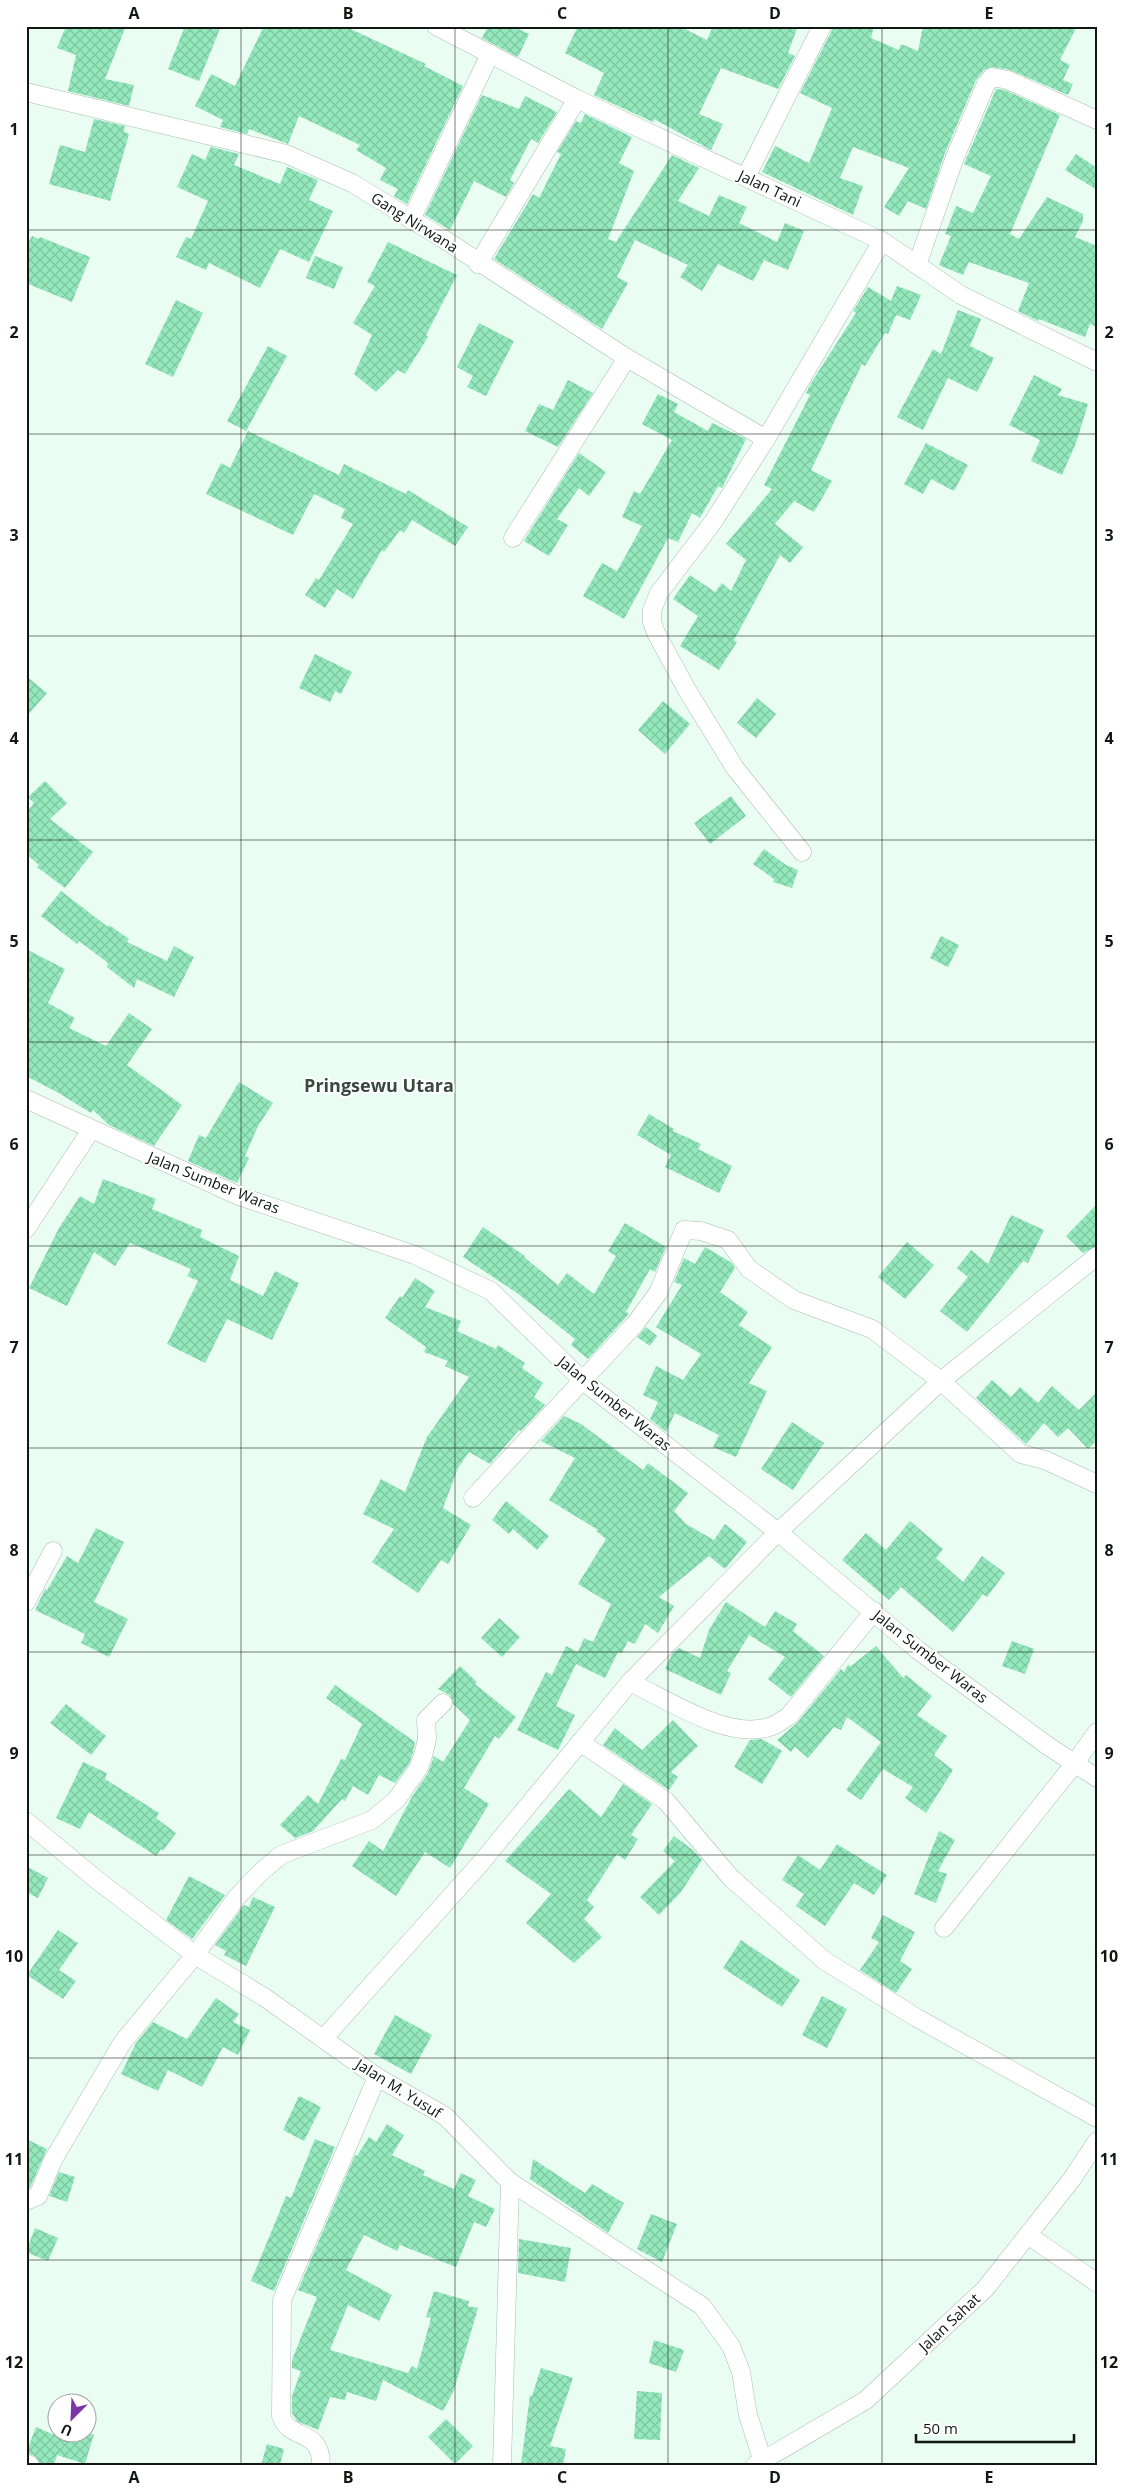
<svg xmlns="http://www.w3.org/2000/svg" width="1123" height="2491" viewBox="0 0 1123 2491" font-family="'Open Sans',sans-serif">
<defs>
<pattern id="building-cross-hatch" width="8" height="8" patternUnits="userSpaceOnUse" patternTransform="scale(1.25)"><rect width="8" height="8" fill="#93e8bc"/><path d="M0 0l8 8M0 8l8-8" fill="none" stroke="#7ec6a1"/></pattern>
</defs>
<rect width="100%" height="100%" fill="#e9fdf2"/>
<!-- building -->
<g fill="url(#building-cross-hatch)">
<path d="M66 26H126L105 79 134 85 129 106 68 91 76 55 57 48Z"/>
<path d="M185 26H221L199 81 168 69Z"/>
<path d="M264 26H344L426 64 424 66 463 86 407 204 394 196 398 189 380 180 386 168 356 150 360 145 299 116 288 144 249 129 247 134 220 127 223 120 195 106 211 74 235 86Z"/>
<path d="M488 26H512L529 34 518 57 482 38Z"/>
<path d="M578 26H679L707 40 713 26H798L788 53 795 56 778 89 721 68 699 114 723 124 711 150 654 119 653 122 594 95 604 73 565 53Z"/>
<path d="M834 26H874L871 38 899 50 901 44 918 51 923 26H1077L1060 60 1070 65 1063 80 1073 84 1068 95 1010 70 993 67 984 70 976 80 945 153 926 209 908 201 899 216 884 207 909 168 853 147 840 178 863 186 853 215 762 172 775 146 809 163 832 108 800 93Z"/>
<path d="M996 89 1005 90 1060 115 1010 234 1019 239 1047 197 1083 214V221L1075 237 1097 246V327L1090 324 1085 337 1039 319 1038 321 1018 311 1029 283 969 262 963 275 939 265 951 236 945 234 956 206 973 213 991 176 964 164Z"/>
<path d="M482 95 519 109 525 96 557 112 538 143 531 139 510 180 514 183 506 197 474 181 450 230 425 215Z"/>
<path d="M585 114 632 137 619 163 634 171 608 239 616 242 672 155 699 168 678 201 709 216 719 195 747 207 739 223 777 242 785 223 804 231 788 270 764 260 753 281 718 264 702 291 680 277 688 265 635 240 617 277 628 283 602 329 494 259 533 194 539 198 561 154 557 152 576 121 581 123Z"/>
<path d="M94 119 125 126 124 132 129 134 110 201 49 184 60 145 85 152Z"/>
<path d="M211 147 239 154 234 165 280 184 287 167 318 180 309 200 333 211 309 262 280 249 260 288 209 263 206 270 176 257 186 237 191 239 208 201 177 187 192 154 205 160Z"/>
<path d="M1076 154 1097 168V190L1065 170Z"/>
<path d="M32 236 39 239 40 237 90 257 72 302 26 283V247Z"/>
<path d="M388 242 457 275 426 335 428 337 405 374 398 370 376 392 354 374 372 335 353 323 375 286 367 282Z"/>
<path d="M315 256 343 267 334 289 306 278Z"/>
<path d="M897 286 921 295 910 320 896 315 888 334 885 333 865 366 862 364 811 470 832 481 814 512 794 501 775 524 803 547 790 563 780 555 734 640 737 642 719 670 680 646 698 616 673 599 690 575 715 592 722 583 731 591 746 560 726 544 772 489 764 485 810 395 806 393 811 383 856 313 853 311 868 287 891 301Z"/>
<path d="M176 300 203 313 173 377 145 364Z"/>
<path d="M958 310 981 319 970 346 994 358 977 392 948 378 923 430 897 417 933 349 941 354Z"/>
<path d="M479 323 514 341 486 396 467 387 473 376 457 367Z"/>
<path d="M268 346 287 356 246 431 227 421Z"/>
<path d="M1034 375 1062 389 1058 395 1088 404 1076 443 1062 475 1031 461 1040 440 1009 425Z"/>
<path d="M568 380 593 393 558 447 525 431 539 404 553 410Z"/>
<path d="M658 394 678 404 674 412 708 431 712 423 746 439 722 488 718 486 700 518 692 513 678 542 668 538 624 619 583 596 602 563 617 571 642 526 622 517 634 491 640 494 672 440 642 424Z"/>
<path d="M248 431 339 475 344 464 406 494 408 490 468 527 455 546 412 520 404 533 400 530 384 552 382 550 353 599 337 589 325 608 305 595 316 578 319 580 353 524 341 518 345 509 314 494 293 535 206 494 221 463 230 468Z"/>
<path d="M926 443 968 465 954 491 931 479 923 494 904 484Z"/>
<path d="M579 453 606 472 589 496 579 488 557 519 568 525 549 556 524 541Z"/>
<path d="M315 654 352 672 341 694 335 691 330 702 299 688Z"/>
<path d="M26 676 47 693 26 717Z"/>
<path d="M757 698 776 714 756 738 737 723Z"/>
<path d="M663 701 690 724 665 754 638 730Z"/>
<path d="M45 781 67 803 50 819 93 852 65 888 37 867 39 865 26 854V813L34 803 28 797Z"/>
<path d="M731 796 746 816 710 844 694 823Z"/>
<path d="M764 849 786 865 798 870 792 888 773 882 774 879 753 864Z"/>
<path d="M61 891 108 927 109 925 129 939 127 942 167 961 174 946 194 957 174 997 137 979 134 988 107 967 108 963 79 941 77 944 41 916Z"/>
<path d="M941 936 959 945 948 967 930 958Z"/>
<path d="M26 949 65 969 48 1003 75 1018 69 1028 106 1046 129 1013 152 1029 127 1065 182 1105 154 1146 109 1125 93 1110 91 1113 57 1092 26 1076Z"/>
<path d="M239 1082 273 1103 258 1126 245 1156 249 1158 237 1183 188 1161 199 1135 206 1138Z"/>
<path d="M649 1114 674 1129 673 1131 701 1144 698 1149 732 1166 719 1193 665 1167 671 1155 637 1135Z"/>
<path d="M103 1179 156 1199 152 1209 202 1230 200 1237 239 1256 230 1280 263 1296 275 1271 299 1283 272 1340 227 1319 205 1363 167 1344 198 1281 187 1276 191 1269 130 1243 115 1266 94 1252 67 1306 29 1288 59 1228 80 1196 94 1204Z"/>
<path d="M1097 1204V1246L1083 1253 1066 1236Z"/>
<path d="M1011 1215 1044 1230 1028 1263 1023 1261 967 1332 940 1311 968 1277 957 1268 971 1250 988 1264Z"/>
<path d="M625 1223 666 1247 655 1272 650 1269 626 1312 629 1314 588 1359 571 1345 575 1339 517 1293 463 1257 483 1227 525 1256 524 1257 558 1285 567 1273 594 1294 616 1256 608 1251Z"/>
<path d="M907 1242 934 1265 905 1299 878 1277Z"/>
<path d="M705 1247 732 1263 735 1268 720 1292 748 1312 739 1325 772 1347 749 1383 767 1391 736 1457 713 1447 719 1435 675 1413 666 1432 650 1419 658 1402 643 1395 656 1366 683 1380 701 1354 656 1327 682 1285 674 1282 684 1258 695 1264Z"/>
<path d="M415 1278 435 1291 425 1307 461 1321 457 1331 496 1349 498 1345 525 1363 522 1368 543 1383 534 1397 545 1405 521 1431 519 1430 490 1464 469 1452 458 1468 443 1508 471 1525 448 1564 441 1560 418 1593 372 1562 394 1529 363 1514 381 1479 405 1492 427 1437 469 1377 445 1366 448 1361 424 1352 426 1347 385 1318 400 1296 402 1298Z"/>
<path d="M646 1327 657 1336 650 1346 637 1337Z"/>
<path d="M992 1380 1011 1397 1020 1387 1038 1403 1052 1386 1079 1410 1097 1392V1440L1088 1449 1068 1428 1058 1437 1044 1423 1026 1444 976 1398Z"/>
<path d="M564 1416 581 1424 643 1470 648 1463 688 1493 674 1511 686 1524 714 1540 725 1524 747 1542 725 1569 709 1556 659 1597 674 1606 658 1633 645 1624 635 1644 628 1641 622 1653 618 1652 605 1678 576 1664 556 1706 575 1715 558 1750 517 1730 546 1672 552 1675 566 1646 578 1652 584 1638 593 1642 611 1604 578 1584 606 1539 596 1531 598 1530 549 1500 575 1458 541 1441Z"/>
<path d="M792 1422 824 1443 793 1490 761 1469Z"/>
<path d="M506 1501 549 1536 537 1550 513 1529 509 1534 492 1520Z"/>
<path d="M910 1521 943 1549 936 1558 963 1582 982 1556 1005 1573 987 1597 983 1594 953 1632 901 1587 889 1600 842 1560 866 1533 886 1550Z"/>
<path d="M96 1528 124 1542 94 1602 128 1619 109 1657 81 1643 85 1634 35 1610 45 1589 47 1590 67 1556 78 1563Z"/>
<path d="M726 1602 765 1627 775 1611 797 1624 793 1631 824 1656 791 1697 768 1679 785 1657 749 1635 727 1671 731 1673 721 1695 665 1669 672 1654 679 1648 700 1658 709 1630Z"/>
<path d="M499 1618 520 1637 502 1657 481 1638Z"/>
<path d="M1012 1641 1034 1649 1025 1674 1002 1666Z"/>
<path d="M876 1646 903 1678 906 1675 932 1696 917 1715 947 1736 934 1755 953 1770 926 1813 905 1798 913 1787 883 1769 861 1800 846 1790 881 1742 847 1717 841 1730 834 1727 808 1758 795 1747 791 1752 777 1740 797 1723 841 1669 844 1672 848 1665 851 1666Z"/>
<path d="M460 1666 477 1682 475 1684 516 1717 499 1739 495 1736 464 1788 489 1804 450 1868 425 1852 396 1896 352 1866 369 1841 383 1851 413 1795 428 1773 434 1756 443 1762 470 1720 453 1704 450 1695 438 1689Z"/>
<path d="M335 1685 415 1742 413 1753 409 1764 395 1783 379 1775 368 1795 353 1786 345 1801 342 1799 313 1831 295 1838 280 1825 308 1795 318 1804 341 1759 345 1760 362 1724 326 1698Z"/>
<path d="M66 1704 106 1736 91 1755 50 1723Z"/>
<path d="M673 1720 698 1746 671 1772 678 1777 669 1790 603 1745 615 1728 642 1750Z"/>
<path d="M762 1739 782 1751 762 1784 734 1767 750 1740Z"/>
<path d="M83 1762 107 1773 105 1779 159 1813 156 1818 176 1833 163 1851 161 1849 156 1856 89 1812 80 1829 56 1818Z"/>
<path d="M623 1784 652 1804 631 1835 638 1839 625 1860 617 1854 587 1900 594 1907 584 1919 602 1937 574 1963 526 1923 551 1894 505 1861 569 1789 601 1817Z"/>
<path d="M939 1831 955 1840 938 1871 947 1874 936 1903 914 1894Z"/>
<path d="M674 1836 693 1850 702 1860 681 1892 659 1915 640 1897 675 1861 663 1851Z"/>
<path d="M837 1844 887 1875 874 1895 854 1883 825 1926 796 1906 804 1894 782 1880 798 1855 820 1870Z"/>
<path d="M26 1866 48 1878 38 1898 26 1892Z"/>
<path d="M189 1876 225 1895 192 1939 166 1920Z"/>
<path d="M253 1897 275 1907 246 1966 224 1955 226 1951 215 1945 244 1905 249 1907Z"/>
<path d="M883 1915 915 1932 900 1961 912 1969 896 1993 860 1970 879 1942 871 1938Z"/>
<path d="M58 1930 78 1943 59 1970 76 1981 63 1999 27 1975Z"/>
<path d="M741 1940 800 1980 782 2007 723 1968Z"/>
<path d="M822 1996 847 2009 827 2048 802 2035Z"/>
<path d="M216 1998 239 2014 233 2022 250 2030 238 2055 223 2047 202 2087 168 2070 158 2091 121 2074 136 2043 153 2022 187 2039Z"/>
<path d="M395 2015 432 2035 411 2074 374 2054Z"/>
<path d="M299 2096 321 2107 304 2141 283 2130Z"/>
<path d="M387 2124 404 2135 392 2155 425 2171 423 2175 454 2189 461 2173 476 2180 468 2196 495 2209 486 2227 474 2222 456 2267 400 2245 397 2251 364 2235 346 2270 392 2295 379 2321 348 2305 330 2350 408 2373 412 2366 417 2369 431 2318 426 2317 434 2291 469 2301 468 2306 478 2308 454 2390 443 2411 383 2380 376 2401 347 2392 345 2400 330 2397 318 2430 297 2421 292 2413V2396L301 2371 292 2368V2360L317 2297 298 2290 355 2155 357 2156 369 2137 376 2142Z"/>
<path d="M26 2139 47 2149 30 2188 26 2189Z"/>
<path d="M315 2139 335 2147 274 2291 251 2281 286 2196 291 2198Z"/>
<path d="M533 2159 585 2193 592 2184 624 2203 608 2233 530 2179Z"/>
<path d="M59 2172 75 2177 67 2202 49 2196Z"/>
<path d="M651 2214 677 2224 662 2262 637 2249Z"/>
<path d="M35 2228 58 2238 48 2261 26 2252Z"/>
<path d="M519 2239 571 2248 565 2282 518 2273Z"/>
<path d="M654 2340 684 2350 676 2372 649 2363Z"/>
<path d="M541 2368 573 2378 550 2446 566 2449 563 2465H521L530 2395 532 2396Z"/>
<path d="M637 2391 662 2393 660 2440 634 2439Z"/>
<path d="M446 2419 473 2446 455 2464 428 2437Z"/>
<path d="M36 2427 52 2434H94L85 2464 57 2455 54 2465H41L35 2456 26 2453Z"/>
<path d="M267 2444 284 2449 280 2465H261Z"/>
</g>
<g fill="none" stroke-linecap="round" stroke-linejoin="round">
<!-- street casing -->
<g stroke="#aabdb2" stroke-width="19">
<g id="street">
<path d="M436 26 577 99 882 241 961 295 1097 362"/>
<path d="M26 92 286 154 352 183 442 238 627 358 766 439"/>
<path d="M746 177 822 26"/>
<path d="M411 220 490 54"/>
<path d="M478 264 577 99"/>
<path d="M917 265 955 157 986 84 992 77 1008 80 1097 120"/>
<path d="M513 538 627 358"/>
<path d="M802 852 735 768 687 690 656 633 652 622V610L659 593 713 522 766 439 882 241"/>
<path d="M26 1099 239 1196 415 1255 491 1291 583 1381 778 1532 919 1651 1048 1746 1097 1778"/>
<path d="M26 1229 91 1130"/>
<path d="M473 1498 635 1324 658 1293 684 1230 701 1231 728 1240 749 1269 794 1300 872 1329 941 1381 1021 1454 1045 1460 1097 1484"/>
<path d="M26 1602 53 1551"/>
<path d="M630 1682C668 1700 730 1742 772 1726 778 1724 784 1719 789 1716L874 1611"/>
<path d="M580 1742 666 1801 731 1878 825 1961 917 2018 1097 2118"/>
<path d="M26 1821 97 1880 195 1955 264 1997 377 2077 445 2116 510 2182 702 2306 731 2346 741 2372 748 2415 764 2465"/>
<path d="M944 1928 1075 1763 1097 1732"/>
<path d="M323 2039 479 1865 630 1682 778 1532 941 1381 1097 1256"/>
<path d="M26 2201 38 2196 53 2160 122 2043 195 1955 237 1897 262 1871 281 1855 372 1820 396 1800 418 1769 423 1756 427 1739 426 1720 443 1703"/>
<path d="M1028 2235 1097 2283"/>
<path d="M26 2463 30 2465"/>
<path d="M321 2465C321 2427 290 2442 281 2416L282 2300 377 2077"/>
<path d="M502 2465 510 2182"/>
<path d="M755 2465 866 2400 985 2289 1072 2179 1097 2141"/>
</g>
</g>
<!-- street -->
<use href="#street" stroke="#fff" stroke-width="18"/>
</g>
<!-- grid -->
<path fill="none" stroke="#111814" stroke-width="1" stroke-opacity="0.55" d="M241 26V2465M455 26V2465M668 26V2465M882 26V2465M26 230H1097M26 434H1097M26 636H1097M26 840H1097M26 1042H1097M26 1246H1097M26 1448H1097M26 1652H1097M26 1855H1097M26 2058H1097M26 2260H1097"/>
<g text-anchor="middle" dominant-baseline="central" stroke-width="4" stroke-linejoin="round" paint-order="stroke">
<!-- street labels -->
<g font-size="15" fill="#111814" stroke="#fff">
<text transform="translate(770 188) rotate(25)">Jalan Tani</text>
<text transform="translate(415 222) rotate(32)">Gang Nirwana</text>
<text transform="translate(214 1182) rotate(22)">Jalan Sumber Waras</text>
<text transform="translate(615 1403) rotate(39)">Jalan Sumber Waras</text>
<text transform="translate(931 1656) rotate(38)">Jalan Sumber Waras</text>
<text transform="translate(399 2088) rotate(32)">Jalan M. Yusuf</text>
<text transform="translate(949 2322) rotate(-43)">Jalan Sahat</text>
</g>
<!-- quarter labels -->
<g font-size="18" font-weight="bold" fill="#394940" stroke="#fff">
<text x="379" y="1085">Pringsewu Utara</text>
</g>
</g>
<!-- border -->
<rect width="1123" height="2491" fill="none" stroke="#ffffff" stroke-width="55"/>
<!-- north arrow -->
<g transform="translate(72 2418) rotate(204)"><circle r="24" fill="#ffffff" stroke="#a0a3a1"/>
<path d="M0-4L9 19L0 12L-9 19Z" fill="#7b34a7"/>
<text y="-8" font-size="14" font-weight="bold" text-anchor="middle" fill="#111814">U</text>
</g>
<!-- scale -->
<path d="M916 2434v8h158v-8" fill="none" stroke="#111814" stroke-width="2.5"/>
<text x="923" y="2434" font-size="15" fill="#111814" stroke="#ffffff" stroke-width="4" paint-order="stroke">50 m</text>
<rect x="28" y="28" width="1068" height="2436" fill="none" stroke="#111814" stroke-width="2"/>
<g font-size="16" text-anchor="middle" font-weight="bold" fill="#111814">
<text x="134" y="19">A</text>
<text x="348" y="19">B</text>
<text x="562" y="19">C</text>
<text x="775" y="19">D</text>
<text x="989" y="19">E</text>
<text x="14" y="135">1</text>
<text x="1109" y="135">1</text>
<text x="14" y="338">2</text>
<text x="1109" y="338">2</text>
<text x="14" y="541">3</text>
<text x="1109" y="541">3</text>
<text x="14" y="744">4</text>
<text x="1109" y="744">4</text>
<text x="14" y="947">5</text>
<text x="1109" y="947">5</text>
<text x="14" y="1150">6</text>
<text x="1109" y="1150">6</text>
<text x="14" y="1353">7</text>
<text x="1109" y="1353">7</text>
<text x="14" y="1556">8</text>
<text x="1109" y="1556">8</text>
<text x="14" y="1759">9</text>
<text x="1109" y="1759">9</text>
<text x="14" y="1962">10</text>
<text x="1109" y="1962">10</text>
<text x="14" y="2165">11</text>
<text x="1109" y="2165">11</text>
<text x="14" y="2368">12</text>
<text x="1109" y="2368">12</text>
<text x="134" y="2483">A</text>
<text x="348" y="2483">B</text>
<text x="562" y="2483">C</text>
<text x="775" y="2483">D</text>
<text x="989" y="2483">E</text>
</g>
</svg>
